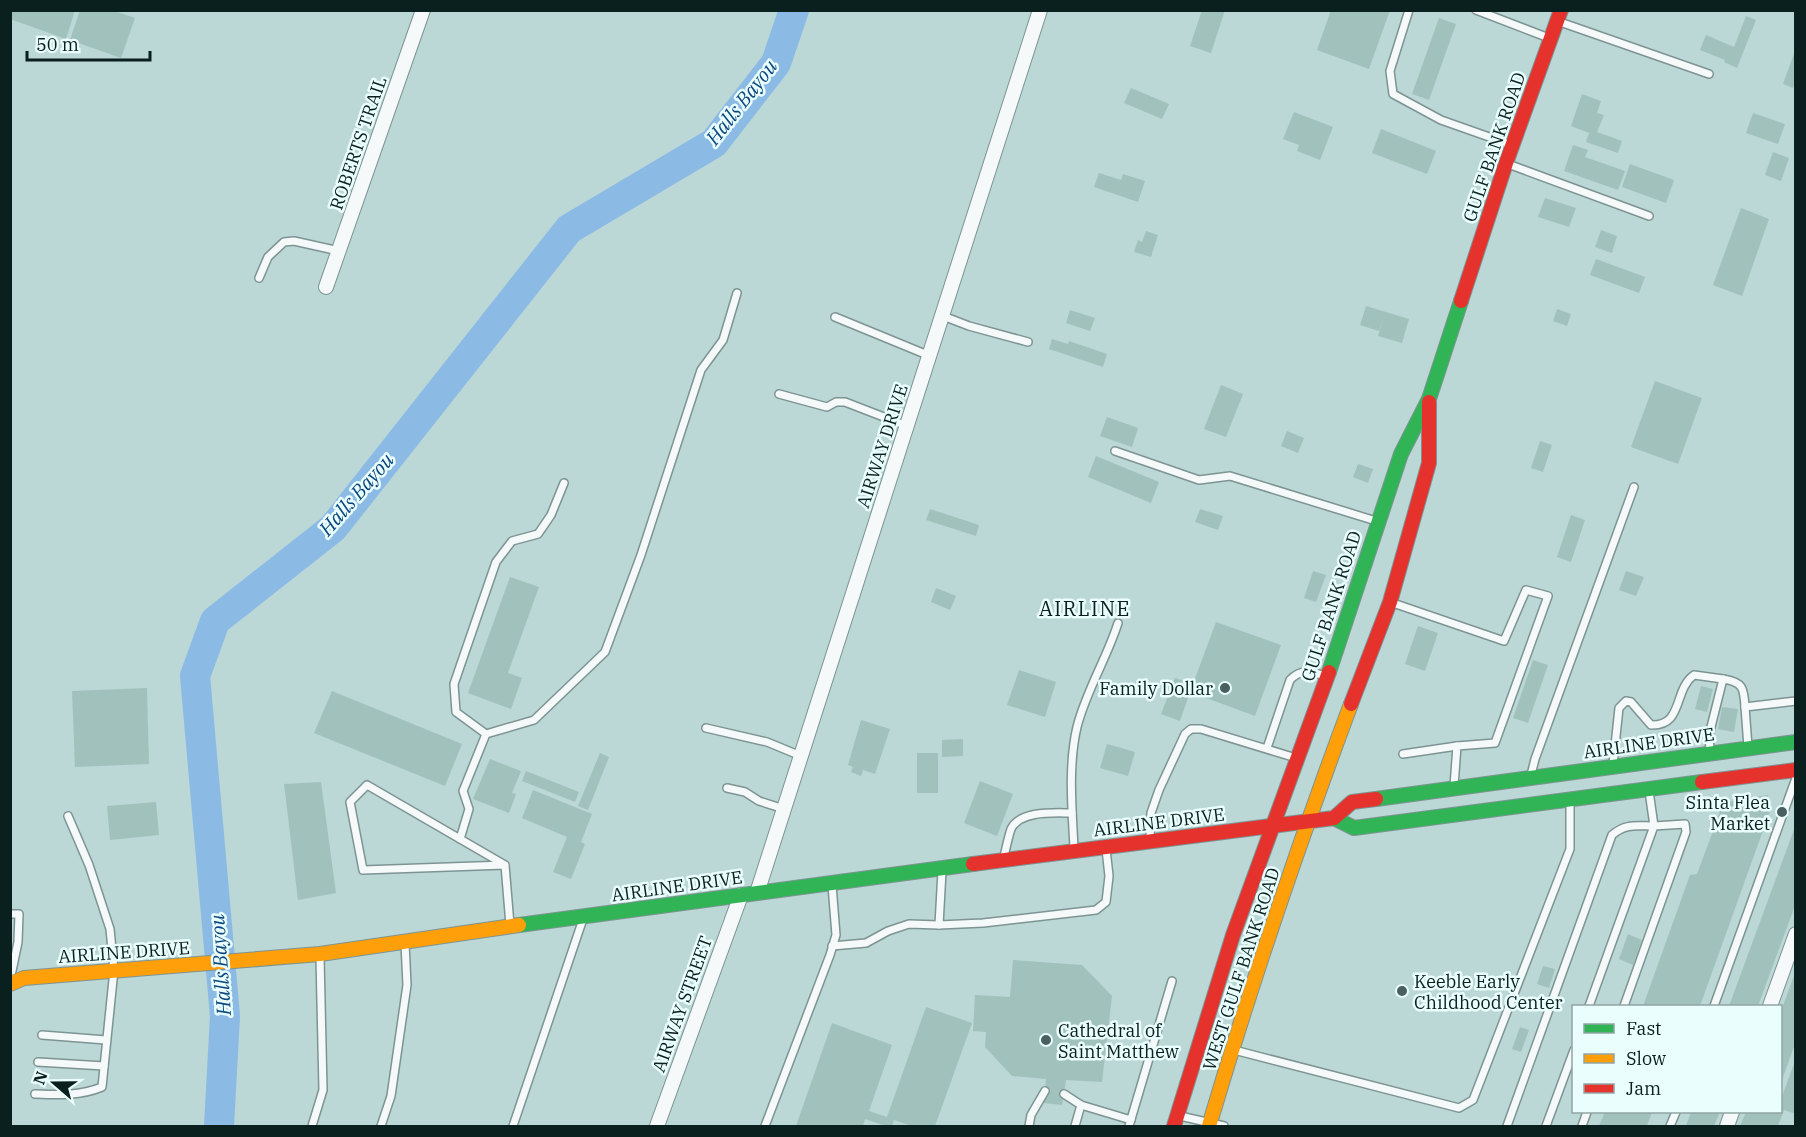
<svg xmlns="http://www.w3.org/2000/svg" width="1806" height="1137" viewBox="0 0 1806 1137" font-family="'IBM Plex Serif',serif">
<rect width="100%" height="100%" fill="#bbd7d6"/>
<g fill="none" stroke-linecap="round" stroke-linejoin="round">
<!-- river -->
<path stroke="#8bbae5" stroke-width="30" d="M219 1126 225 1016 195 676 215 621 333 528 569 229 714 143 776 63 794 10"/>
</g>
<!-- building -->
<g fill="#a1c2bc">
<path d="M10 10H75L66 39 10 19Z"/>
<path d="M80 10H112L135 18 121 58 70 40Z"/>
<path d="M1202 10H1225L1211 53 1190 46Z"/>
<path d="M1331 10H1390L1369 69 1317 50Z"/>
<path d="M1746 16 1756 20 1737 68 1724 62 1725 60 1700 50 1706 35 1734 47Z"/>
<path d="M1439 18 1456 24 1429 100 1412 94Z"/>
<path d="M1796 48V79L1793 88 1783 84Z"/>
<path d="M1131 88 1169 104 1162 119 1124 103Z"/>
<path d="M1582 94 1601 101 1597 113 1604 115 1597 132 1622 141 1618 153 1586 142 1589 133 1571 126Z"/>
<path d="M1294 112 1333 127 1320 160 1297 151 1299 145 1283 139Z"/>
<path d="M1753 113 1785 124 1778 144 1746 133Z"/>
<path d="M1381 129 1436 151 1427 174 1372 153Z"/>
<path d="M1573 145 1588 150 1585 157 1625 171 1618 190 1564 171Z"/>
<path d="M1773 152 1789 158 1781 181 1765 175Z"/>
<path d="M1630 164 1674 180 1666 203 1622 187Z"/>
<path d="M1099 173 1121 180 1123 174 1145 181 1138 202 1094 187Z"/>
<path d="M1545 198 1576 208 1569 227 1538 217Z"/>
<path d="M1741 208 1769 219 1742 296 1713 285Z"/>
<path d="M1601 230 1617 236 1612 253 1595 247Z"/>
<path d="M1146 231 1158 235 1151 257 1134 252 1138 240 1142 242Z"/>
<path d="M1596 259 1645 277 1639 293 1590 275Z"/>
<path d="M1366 306 1409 319 1402 343 1378 336 1384 317 1379 331 1360 325Z"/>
<path d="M1557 309 1571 314 1567 326 1553 321Z"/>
<path d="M1070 310 1095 318 1090 331 1066 323Z"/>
<path d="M1052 339 1068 344 1069 341 1107 354 1103 367 1049 349Z"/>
<path d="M1655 381 1702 398 1678 464 1631 447Z"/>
<path d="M1221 385 1243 394 1226 437 1204 429Z"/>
<path d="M1107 417 1138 428 1132 447 1100 436Z"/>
<path d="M1287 431 1304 438 1298 453 1281 446Z"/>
<path d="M1540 441 1552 445 1543 472 1531 468Z"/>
<path d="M1096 456 1159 482 1151 503 1088 477Z"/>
<path d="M1358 464 1373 469 1368 483 1353 477Z"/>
<path d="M930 509 979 525 976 536 926 520Z"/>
<path d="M1200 509 1223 516 1218 530 1195 522Z"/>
<path d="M1571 515 1585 520 1571 562 1557 557Z"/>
<path d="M1313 571 1326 575 1316 602 1304 598Z"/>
<path d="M1626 571 1644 577 1636 596 1619 590Z"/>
<path d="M510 577 539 587 508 673 522 678 511 709 468 693Z"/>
<path d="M936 588 956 596 950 610 931 602Z"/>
<path d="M1216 622 1281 645 1255 716 1190 692 1180 721 1161 714 1175 678 1193 684Z"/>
<path d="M1418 626 1438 633 1425 671 1405 664Z"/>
<path d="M1533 660 1548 665 1528 723 1513 718Z"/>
<path d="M1019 670 1056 682 1045 717 1007 705Z"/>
<path d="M1701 686 1713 689 1707 712 1695 709Z"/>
<path d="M147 688 149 764 75 767 72 691Z"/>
<path d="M332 691 462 744 445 786 314 733Z"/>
<path d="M1722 707 1738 709 1734 732 1718 729Z"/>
<path d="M861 720 890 729 875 774 863 770 861 776 851 772 853 767 848 765Z"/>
<path d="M963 739V756L942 757V740Z"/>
<path d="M1107 744 1135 752 1128 776 1100 768Z"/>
<path d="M600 753 609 757 588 810 578 806Z"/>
<rect x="917" y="753" width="21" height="40"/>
<path d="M490 759 521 771 512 793 516 794 509 813 473 799Z"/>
<path d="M526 771 579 792 575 802 522 781Z"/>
<path d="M980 781 1013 794 997 836 964 823Z"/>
<path d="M321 782 336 893 298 900 284 784Z"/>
<path d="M533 790 592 814 581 842 585 844 571 879 553 872 567 837 522 818Z"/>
<path d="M1768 795 1770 811 1700 1006H1643L1690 875 1697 874 1719 815 1721 803Z"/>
<path d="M156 802 159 835 110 840 107 806Z"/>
<path d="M1796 824V903L1758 1006H1729Z"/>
<path d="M1628 934 1642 940 1633 965 1619 959Z"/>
<path d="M1013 960 1082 965 1112 996 1102 1082 1066 1080 1062 1105 1044 1103 1046 1079 1012 1076 985 1047 986 1032 973 1031 975 995 1010 997Z"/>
<path d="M1543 966 1555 969 1549 988 1537 984Z"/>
<path d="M1795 973 1796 1041 1781 1083 1780 1014Z"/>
<path d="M926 1007 972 1023 935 1126H912L894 1120 892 1126H886L865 1119 863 1126H796L832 1023 892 1045 869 1111 887 1117Z"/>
<path d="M1520 1027 1529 1030 1521 1052 1512 1049Z"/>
<path d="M1795 1061 1796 1114 1784 1110 1778 1126H1740L1746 1112H1780V1102Z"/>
<path d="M1605 1112H1652L1647 1126H1599Z"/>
<path d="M1691 1112H1720L1714 1126H1686Z"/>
</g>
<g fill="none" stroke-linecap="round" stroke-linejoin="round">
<!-- lane casing -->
<g stroke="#7d9493" stroke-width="10">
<g id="lane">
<path d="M1409 10 1390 71 1393 94 1441 120 1509 144"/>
<path d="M1476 10 1549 38"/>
<path d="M1560 22 1709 74"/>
<path d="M1508 164 1649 216"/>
<path d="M259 278 268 257 284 242 294 241 339 251"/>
<path d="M943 316 969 326 1028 342"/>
<path d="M835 317 930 356"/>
<path d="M779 394 827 407 836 402H845L907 426"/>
<path d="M1115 451 1199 480 1230 476 1376 521"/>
<path d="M1390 602 1504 641 1526 590 1548 596 1495 743 1457 746 1454 786"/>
<path d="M706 728 767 742 801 756"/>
<path d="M486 734 534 720 605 652 641 555 701 370 723 340 737 293"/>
<path d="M1748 747 1745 707 1796 701"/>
<path d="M1267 748 1290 680C1302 668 1310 672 1326 676"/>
<path d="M1710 751 1709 735 1723 679C1743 682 1744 688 1745 707"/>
<path d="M1403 754 1457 746"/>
<path d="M1613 764 1619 708 1626 701 1631 702 1651 725C1684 726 1673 690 1694 675L1723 679"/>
<path d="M1531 775 1535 759 1634 487"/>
<path d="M727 788 745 792 759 801 784 809"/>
<path d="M1150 838 1151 813 1159 790 1185 734 1191 729H1201L1296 758"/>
<path d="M460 839 469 809 463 791 486 734 456 712 454 684 496 562 512 541 538 534 551 515 564 483"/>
<path d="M1074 848C1072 809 1068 765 1077 727 1086 691 1107 658 1118 623"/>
<path d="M1004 857C1006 848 1008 838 1011 829 1020 810 1055 813 1072 813"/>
<path d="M505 865 367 785 350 802 363 870 505 865 510 925"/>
<path d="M10 914H19L18 942 12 971"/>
<path d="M939 925 942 871"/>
<path d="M832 946 866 943 888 931 909 924 939 925 983 923 1096 910 1106 902 1109 876 1106 849"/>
<path d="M1589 1006 1654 826 1685 824 1686 832 1624 1006"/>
<path d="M1714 1006 1796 778"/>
<path d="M42 1035 106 1040"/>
<path d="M1234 1050 1459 1108 1473 1100 1570 849V801"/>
<path d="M38 1062 104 1066"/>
<path d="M35 1094C59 1095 80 1096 102 1087L114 970 110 929 89 865 68 816"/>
<path d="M1064 1094 1081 1105 1131 1120"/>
<path d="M1180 1116 1224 1126"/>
<path d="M312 1126 323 1090 320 957"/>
<path d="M381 1126 391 1096 407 985 405 943"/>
<path d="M513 1126 583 919"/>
<path d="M765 1126 830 955 836 935 832 885"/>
<path d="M1029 1126 1031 1115 1045 1091"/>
<path d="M1075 1126 1081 1105"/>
<path d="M1129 1126 1172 981"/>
<path d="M1507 1126 1612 835C1626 823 1637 826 1654 826L1649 791"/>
<path d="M1546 1126 1574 1050"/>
<path d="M1582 1126 1587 1112"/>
<path d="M1670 1126 1676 1112"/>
</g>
</g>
<!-- street casing -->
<g stroke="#7d9493" stroke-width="16">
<g id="street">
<path d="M326 287 423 10"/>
<path d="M757 893 1040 10"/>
<path d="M1770 1006 1796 934"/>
<path d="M657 1126 741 895"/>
<path d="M1727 1126 1732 1112"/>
</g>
</g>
<!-- fast casing -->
<g stroke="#7d9493" stroke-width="16">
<g id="fast">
<path d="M1329 672 1401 454 1429 399 1461 301"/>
<path d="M1376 799 1796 742"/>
<path d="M1334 818 1354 828 1702 782"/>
<path d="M519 925 973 864"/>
</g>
</g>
<!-- slow casing -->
<g stroke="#7d9493" stroke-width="16">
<g id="slow">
<path d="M10 984 24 978 320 954 519 925"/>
<path d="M1209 1126C1251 984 1299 843 1351 704"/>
</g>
</g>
<!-- jam casing -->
<g stroke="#7d9493" stroke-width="16">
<g id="jam">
<path d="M1461 301 1506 163 1561 10"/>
<path d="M1351 704 1390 602 1429 463V402"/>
<path d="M1702 782 1796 770"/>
<path d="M973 864 1334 818 1352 802 1376 799"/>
<path d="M1174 1126 1233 935 1329 672"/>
</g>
</g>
<!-- lane -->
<use href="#lane" stroke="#f5f9f9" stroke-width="7"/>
<!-- street -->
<use href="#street" stroke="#f5f9f9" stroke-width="14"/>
<!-- fast -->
<use href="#fast" stroke="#30b455" stroke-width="14"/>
<!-- slow -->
<use href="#slow" stroke="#ff9f0a" stroke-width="14"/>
<!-- jam -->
<use href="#jam" stroke="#e5322d" stroke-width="14"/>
</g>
<!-- markers -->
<g fill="#48605f" stroke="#e9fefd" stroke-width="2">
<circle cx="1225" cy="688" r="6"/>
<circle cx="1782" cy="812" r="6"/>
<circle cx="1402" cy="991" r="6"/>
<circle cx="1046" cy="1040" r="6"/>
</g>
<g text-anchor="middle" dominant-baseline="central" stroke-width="5" stroke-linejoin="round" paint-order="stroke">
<!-- street labels -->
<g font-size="18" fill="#0a201f" stroke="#e9fefd">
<text transform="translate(358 143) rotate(-71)">ROBERTS TRAIL</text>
<text transform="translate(1494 147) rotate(-71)">GULF BANK ROAD</text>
<text transform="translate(882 446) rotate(-72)">AIRWAY DRIVE</text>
<text transform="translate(1331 606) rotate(-72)">GULF BANK ROAD</text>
<text transform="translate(1649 743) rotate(-8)">AIRLINE DRIVE</text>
<text transform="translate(1159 822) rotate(-7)">AIRLINE DRIVE</text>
<text transform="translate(677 886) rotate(-8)">AIRLINE DRIVE</text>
<text transform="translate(124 952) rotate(-4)">AIRLINE DRIVE</text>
<text transform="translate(1241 969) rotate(-72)">WEST GULF BANK ROAD</text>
<text transform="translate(682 1004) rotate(-70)">AIRWAY STREET</text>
</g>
<!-- poi labels -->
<g font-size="18" fill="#0a201f" stroke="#e9fefd" text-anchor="end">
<text x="1213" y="688">Family Dollar</text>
<text x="1770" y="802">Sinta Flea<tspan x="1770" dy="21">Market</tspan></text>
<text x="1414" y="981" text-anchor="start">Keeble Early<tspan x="1414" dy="21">Childhood Center</tspan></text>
<text x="1058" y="1030" text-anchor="start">Cathedral of<tspan x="1058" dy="21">Saint Matthew</tspan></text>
</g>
<!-- water labels -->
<g font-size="20" font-style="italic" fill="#0b467f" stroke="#e9fefd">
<text transform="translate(741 102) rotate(-52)">Halls Bayou</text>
<text transform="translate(356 494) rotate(-49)">Halls Bayou</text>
<text transform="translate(220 965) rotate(-94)">Halls Bayou</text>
</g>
<!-- neighbourhood labels -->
<g font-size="20" letter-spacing="1.5" fill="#0a201f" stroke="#e9fefd">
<text x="1085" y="608">AIRLINE</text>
</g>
</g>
<!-- border -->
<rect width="1806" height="1137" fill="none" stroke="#0a201f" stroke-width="24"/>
<!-- legend -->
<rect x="1572" y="1005" width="210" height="108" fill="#e9fefd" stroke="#90a5a4" stroke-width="1.5"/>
<rect x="1584" y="1024" width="30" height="9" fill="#30b455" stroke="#90a5a4" stroke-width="1.5"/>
<text x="1626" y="1035" font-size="18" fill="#0a201f">Fast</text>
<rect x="1584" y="1054" width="30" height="9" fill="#ff9f0a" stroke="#90a5a4" stroke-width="1.5"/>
<text x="1626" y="1065" font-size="18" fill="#0a201f">Slow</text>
<rect x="1584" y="1084" width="30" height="9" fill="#e5322d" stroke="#90a5a4" stroke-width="1.5"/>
<text x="1626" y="1095" font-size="18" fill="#0a201f">Jam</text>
<!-- north arrow -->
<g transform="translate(54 1083) rotate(290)" stroke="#e9fefd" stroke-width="4.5" paint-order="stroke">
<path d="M0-4.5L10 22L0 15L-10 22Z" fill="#0a201f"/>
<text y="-9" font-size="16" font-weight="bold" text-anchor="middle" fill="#0a201f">N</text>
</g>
<!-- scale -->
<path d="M27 51v9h123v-9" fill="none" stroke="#0a201f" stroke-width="3"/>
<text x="36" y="51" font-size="18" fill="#0a201f" stroke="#e9fefd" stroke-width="4.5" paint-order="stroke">50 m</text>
</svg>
